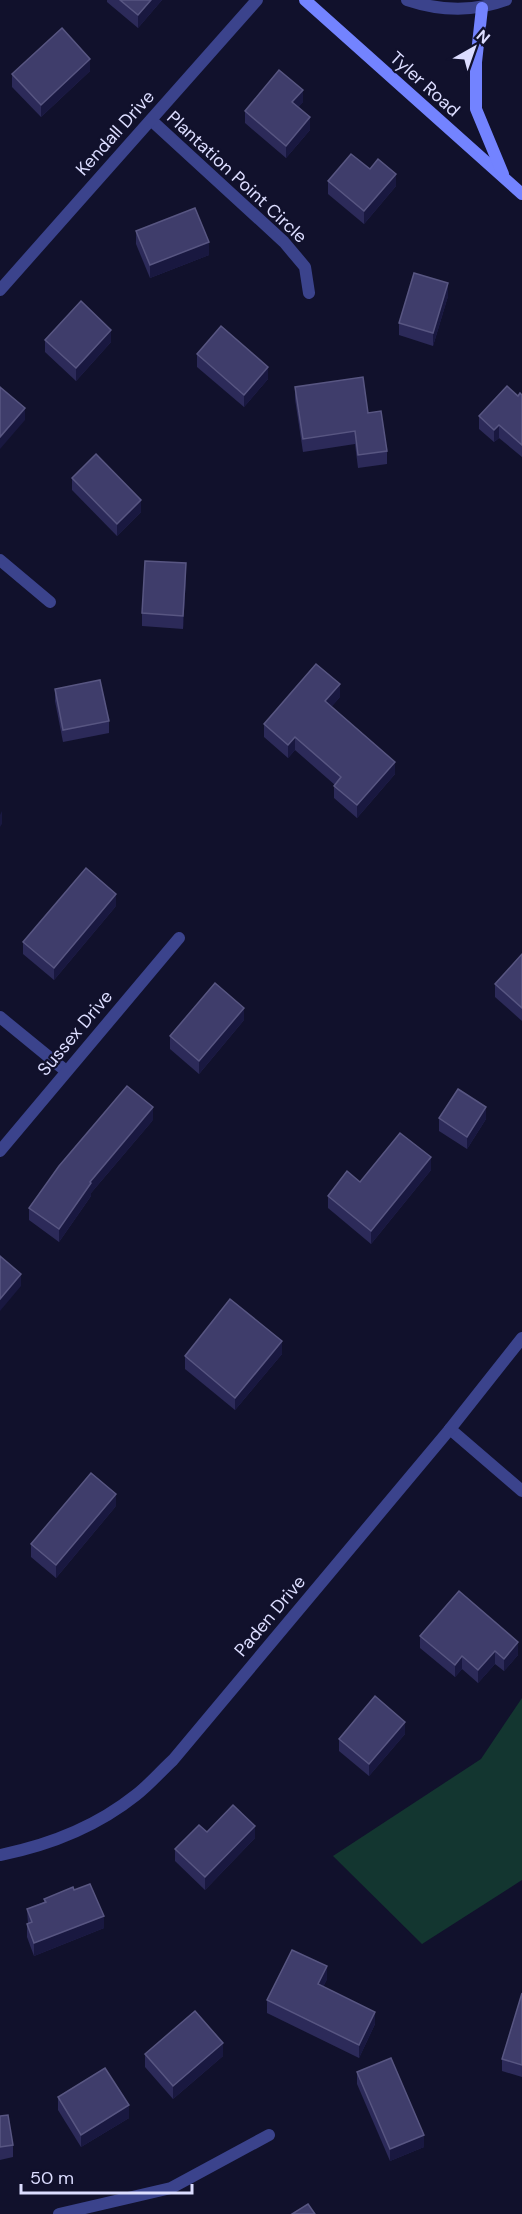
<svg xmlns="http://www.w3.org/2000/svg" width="522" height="2214" viewBox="0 0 522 2214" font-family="'DM Sans',sans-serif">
<rect width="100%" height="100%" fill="#11112c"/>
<!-- green -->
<path fill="#133630" d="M522 1698V1880L422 1944 333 1856 481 1759Z"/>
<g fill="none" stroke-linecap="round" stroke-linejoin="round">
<!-- street -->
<g stroke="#3b438c" stroke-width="12">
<path d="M407 0C440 11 474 12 506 0"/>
<path d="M151 120 284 242 305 267 309 293"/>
<path d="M0 290 257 0"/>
<path d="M0 560 50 602"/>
<path d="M0 1017 66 1071"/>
<path d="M0 1151 179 938"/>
<path d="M450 1429 522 1491"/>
<path d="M0 1855C50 1845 96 1827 136 1795 149 1785 161 1771 173 1760L450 1429 522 1338"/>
<path d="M59 2214 171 2188 269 2135"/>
</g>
<!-- secondary -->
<g stroke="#7383ff" stroke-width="12">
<path d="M305 0 522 194"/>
<path d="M482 8 476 62V109L503 174"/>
</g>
</g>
<!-- wall -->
<g fill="#2c2a59">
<path d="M107 0H162L138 28 107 2Z"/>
<path d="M90 71 41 117 12 87V74Z"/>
<path d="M303 102 298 107 310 130 286 158 245 123V111Z"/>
<path d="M328 181 396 186 364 224 328 194Z"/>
<path d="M136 231 209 255 150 278 136 244Z"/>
<path d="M448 296 433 346 399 335V323Z"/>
<path d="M45 340 111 342 76 381 45 352Z"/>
<path d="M197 354 268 379 244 407 197 367Z"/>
<path d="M295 387 368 413 387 451V464L358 468 355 444 303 452 295 399Z"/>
<path d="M522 395V457L499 438 494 442 479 429V416L518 396Z"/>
<path d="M72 478 141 512 117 536 72 490Z"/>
<path d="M186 576 183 629 142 626V613Z"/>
<path d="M55 689 109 721V733L63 742 55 701Z"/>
<path d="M340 697 331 707 395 774 357 818 334 798V786L335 785 295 750 288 758 264 737V724Z"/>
<path d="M116 906 54 980 23 954V942Z"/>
<path d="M522 954V1021L495 997V984Z"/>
<path d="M244 1020 199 1074 170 1049V1036Z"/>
<path d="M439 1118 486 1119 467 1149 439 1131Z"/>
<path d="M153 1120 91 1193V1196L59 1242 29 1220V1208Z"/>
<path d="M431 1170 371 1244 328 1208V1196L360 1182Z"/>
<path d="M282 1354 235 1410 185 1369V1356Z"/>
<path d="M116 1506 56 1578 31 1557V1544Z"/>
<path d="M420 1636 518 1655 504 1671 495 1664 478 1683 462 1669 455 1677 420 1648Z"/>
<path d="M405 1734 369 1776 339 1751V1739Z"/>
<path d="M207 1832 255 1838 205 1890 175 1861V1849Z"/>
<path d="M74 1890 104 1928 34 1956 27 1937V1924H28L27 1909 44 1902V1899Z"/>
<path d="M327 1979 323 1987 375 2024 359 2058 267 2013V2000Z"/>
<path d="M522 1993V2077L502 2071V2059Z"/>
<path d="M145 2054 223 2056 173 2099 145 2067Z"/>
<path d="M357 2072 424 2147 390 2161 357 2084Z"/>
<path d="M58 2097 129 2118 81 2147 58 2110Z"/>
<path d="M0 2116 13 2145V2157L0 2160Z"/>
</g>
<!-- shaded-wall -->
<g fill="#191840">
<path d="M151 0H162L138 28V15Z"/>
<path d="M90 59V71L41 117V105Z"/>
<path d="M303 90V102L292 115V102Z"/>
<path d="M310 117V130L286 158V146Z"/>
<path d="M396 174V186L364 224V211Z"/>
<path d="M209 242V255L150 278V265Z"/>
<path d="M448 283V296L433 346V333Z"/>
<path d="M111 330V342L76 381V368Z"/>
<path d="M268 367V379L244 407V395Z"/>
<path d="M25 408V420L0 449V437Z"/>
<path d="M499 425V438L494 442V430Z"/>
<path d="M141 500V512L117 536V524Z"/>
<path d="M186 563V576L183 629V616Z"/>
<path d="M340 684V697L325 714V701Z"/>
<path d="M295 737V750L288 758V745Z"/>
<path d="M395 762V774L357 818V805Z"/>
<path d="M2 811V824L0 827V815Z"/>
<path d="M116 894V906L54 980V968Z"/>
<path d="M244 1008V1020L199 1074V1061Z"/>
<path d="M153 1107V1120L91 1193V1196L59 1242V1229L90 1182Z"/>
<path d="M486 1107V1119L467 1149V1137Z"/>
<path d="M431 1157V1170L371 1244V1231Z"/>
<path d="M21 1274V1286L0 1311V1299Z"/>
<path d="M282 1341V1354L235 1410V1398Z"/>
<path d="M116 1494V1506L56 1578V1565Z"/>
<path d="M518 1642V1655L504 1671V1659Z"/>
<path d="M495 1651V1664L478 1683V1670Z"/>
<path d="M462 1656V1669L455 1677V1665Z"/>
<path d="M405 1722V1734L369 1776V1764Z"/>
<path d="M255 1826V1838L205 1890V1877Z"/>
<path d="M104 1916V1928L34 1956V1943Z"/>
<path d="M327 1966V1979L318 1997V1984Z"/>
<path d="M375 2012V2024L359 2058V2045Z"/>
<path d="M223 2043V2056L173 2099V2086Z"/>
<path d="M129 2105V2118L81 2147V2135Z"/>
<path d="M424 2135V2147L390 2161V2149Z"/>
</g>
<!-- building -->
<g fill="#3f3d6b" stroke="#585682" stroke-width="1.5">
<path d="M120 0H151L138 15Z"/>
<path d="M62 28 90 59 41 105 12 74Z"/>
<path d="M279 70 303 90 292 102 310 117 286 146 245 111Z"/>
<path d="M351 154 370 169 378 159 396 174 364 211 328 181Z"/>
<path d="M195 208 209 242 150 265 136 231Z"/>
<path d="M414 273 448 283 433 333 399 323Z"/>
<path d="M81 301 111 330 76 368 45 340Z"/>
<path d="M221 326 268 367 244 395 197 354Z"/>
<path d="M363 377 368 413 381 411 387 451 358 455 355 431 303 439 295 387Z"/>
<path d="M507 386 518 396 520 393 522 395V445L499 425 494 430 479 416Z"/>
<path d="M0 387 25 408 0 437Z"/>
<path d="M96 454 141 500 117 524 72 478Z"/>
<path d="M145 561 186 563 183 616 142 613Z"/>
<path d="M316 664 340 684 325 701 395 762 357 805 334 786 341 777 295 737 288 745 264 724Z"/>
<path d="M100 680 109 721 63 730 55 689Z"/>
<path d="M86 868 116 894 54 968 23 942Z"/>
<path d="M522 954V1008L495 984Z"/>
<path d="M215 983 244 1008 199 1061 170 1036Z"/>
<path d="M127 1086 153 1107 90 1182 91 1183 59 1229 29 1208 59 1166Z"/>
<path d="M458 1089 486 1107 467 1137 439 1118Z"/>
<path d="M400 1133 431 1157 371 1231 328 1196 347 1171 360 1182Z"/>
<path d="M0 1256 21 1274 0 1299Z"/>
<path d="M230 1299 282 1341 235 1398 185 1356Z"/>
<path d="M91 1473 116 1494 56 1565 31 1544Z"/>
<path d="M459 1591 518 1642 504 1659 495 1651 478 1670 462 1656 455 1665 420 1636Z"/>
<path d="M375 1696 405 1722 369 1764 339 1739Z"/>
<path d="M233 1805 255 1826 205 1877 175 1849 199 1825 207 1832Z"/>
<path d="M90 1884 104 1916 34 1943 27 1924 32 1922 27 1909 46 1902 44 1899 73 1887 74 1890Z"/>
<path d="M292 1950 327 1966 318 1984 375 2012 359 2045 267 2000Z"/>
<path d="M522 1993V2065L502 2059Z"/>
<path d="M195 2011 223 2043 173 2086 145 2054Z"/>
<path d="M391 2058 424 2135 390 2149 357 2072Z"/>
<path d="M105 2068 129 2105 81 2135 58 2097Z"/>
<path d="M8 2115 13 2145 0 2147V2116Z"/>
<path d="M308 2204 315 2214H292Z"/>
</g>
<g text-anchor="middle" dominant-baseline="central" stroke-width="4.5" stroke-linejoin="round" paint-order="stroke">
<!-- street labels -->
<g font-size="18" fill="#dcddff" stroke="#11112c">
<text transform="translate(425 84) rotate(42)">Tyler Road</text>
<text transform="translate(115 133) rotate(-48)">Kendall Drive</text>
<text transform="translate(237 177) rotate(43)">Plantation Point Circle</text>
<text transform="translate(75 1033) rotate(-50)">Sussex Drive</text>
<text transform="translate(270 1616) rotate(-50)">Paden Drive</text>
</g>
</g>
<!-- north arrow -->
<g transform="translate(474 48) rotate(40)" stroke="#11112c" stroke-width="4.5" paint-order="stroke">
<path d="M0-4.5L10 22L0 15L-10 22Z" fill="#dcddff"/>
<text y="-9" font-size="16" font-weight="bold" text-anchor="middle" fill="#dcddff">N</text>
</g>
<!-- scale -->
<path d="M21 2184v9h171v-9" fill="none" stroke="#dcddff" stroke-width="3"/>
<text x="30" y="2184" font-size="18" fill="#dcddff" stroke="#11112c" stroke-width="4.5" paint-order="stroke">50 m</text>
</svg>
